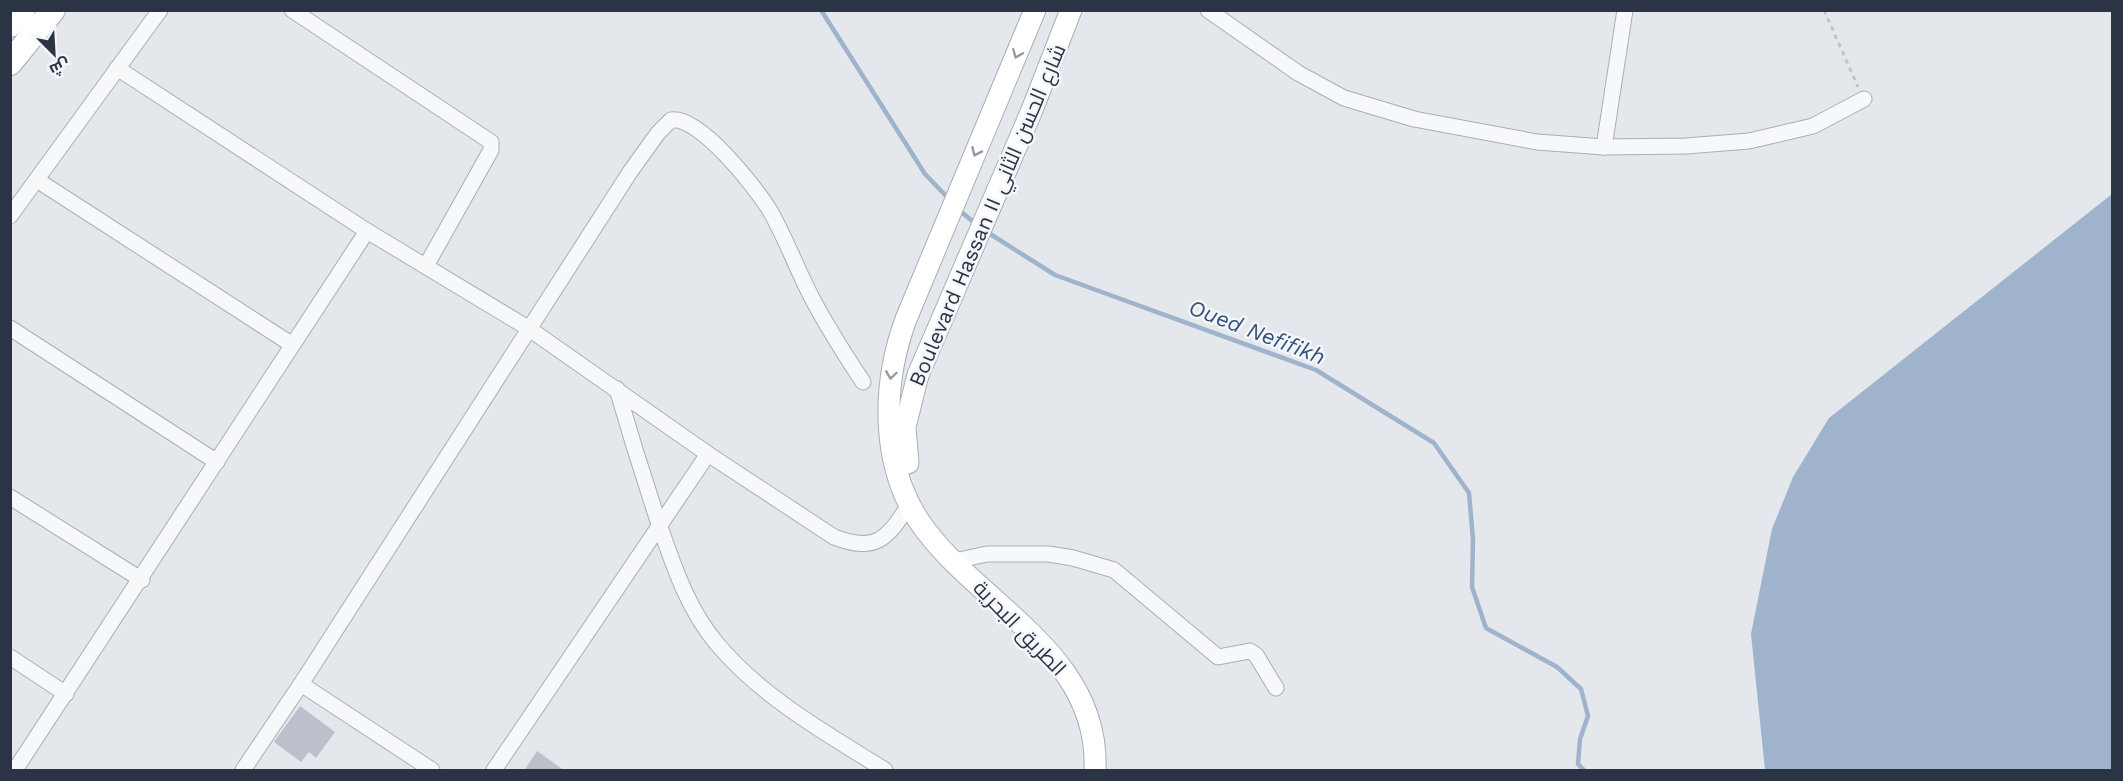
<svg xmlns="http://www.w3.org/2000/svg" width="2123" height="781" viewBox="0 0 2123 781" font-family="'Work Sans',Cairo,sans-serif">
<rect width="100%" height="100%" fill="#e4e7ec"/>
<!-- water -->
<path fill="#9fb4cc" d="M2112 194V770H1765L1751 634 1772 529 1793 477 1829 418Z"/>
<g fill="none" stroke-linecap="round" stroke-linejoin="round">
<!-- stream -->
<g stroke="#9fb4cc" stroke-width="4.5">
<path d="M821 10 925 174 949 199"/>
<path d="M959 210 977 225"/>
<path d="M987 232 1055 275 1316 370 1434 443 1469 493 1473 540 1472 587 1486 628 1557 667 1581 689 1588 716 1580 739 1578 764 1584 770"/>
</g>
</g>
<!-- building -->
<g fill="#bbc0ca">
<path d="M300 706 335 732 316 758 309 752 301 762 274 742Z"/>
<path d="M537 751 565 771H524Z"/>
</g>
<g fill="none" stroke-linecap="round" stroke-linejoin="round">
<!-- street casing -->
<g stroke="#a9aeb7" stroke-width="17">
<g id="street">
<path d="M292 10 491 142V150L426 266"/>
<path d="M1208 10 1298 73 1344 98 1414 119 1537 142 1604 147 1686 146 1749 141 1813 126 1864 99"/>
<path d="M117 68 367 231 528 328 708 454 834 537C876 553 887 539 909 505"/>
<path d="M1604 147 1625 10"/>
<path d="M37 180 291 344"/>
<path d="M10 216 160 10"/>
<path d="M10 328 217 462"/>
<path d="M617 389C630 434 644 479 659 524 674 567 688 610 718 645 763 698 827 734 885 770"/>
<path d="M10 497 142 580"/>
<path d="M954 561 987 554H1049L1073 558 1114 570 1218 657 1250 651 1256 655 1276 688"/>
<path d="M10 657 66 694"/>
<path d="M301 684 432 770"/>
<path d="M15 770 367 231"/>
<path d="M243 770 301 684 630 172 658 133 671 120C699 115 755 187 769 209 786 238 797 270 813 300 828 328 845 355 863 382"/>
<path d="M494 770 708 454"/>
</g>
</g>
<!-- secondary casing -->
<g stroke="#a9aeb7" stroke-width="23">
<g id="secondary">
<path d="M1035 10 906 319C881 387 880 472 927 532 985 608 1100 657 1095 770"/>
<path d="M908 463 905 427 918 375 1032 110 1071 10"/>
</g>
</g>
<!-- primary casing -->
<g stroke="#a3abb8" stroke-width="26">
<g id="primary">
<path d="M10 25 23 10"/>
<path d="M10 63 53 10"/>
</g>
</g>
<!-- path -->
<path stroke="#c2c5cb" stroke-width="3" stroke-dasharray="4.5 4.5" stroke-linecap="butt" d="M1824 10 1858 87"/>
<!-- street -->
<use href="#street" stroke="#f7f8fa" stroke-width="15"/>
<!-- secondary -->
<use href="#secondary" stroke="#fff" stroke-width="21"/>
<!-- primary -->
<use href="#primary" stroke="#fff" stroke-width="24"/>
</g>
<!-- one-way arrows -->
<defs><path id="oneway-chevron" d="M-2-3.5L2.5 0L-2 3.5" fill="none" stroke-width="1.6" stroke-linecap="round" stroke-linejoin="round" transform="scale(1.5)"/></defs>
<g stroke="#959aa2">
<use href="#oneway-chevron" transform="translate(1017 54) rotate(112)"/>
<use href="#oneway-chevron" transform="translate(976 152) rotate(114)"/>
<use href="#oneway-chevron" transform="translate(891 375) rotate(98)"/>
</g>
<g text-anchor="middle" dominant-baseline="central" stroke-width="5" stroke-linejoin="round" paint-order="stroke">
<!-- street labels -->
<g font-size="21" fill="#2b3445" stroke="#f4f6f9">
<text transform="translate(987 215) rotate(-67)">Boulevard Hassan II شارع الحسن الثاني</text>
<text transform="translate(1020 628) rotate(46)">الطريق البحرية</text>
</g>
<!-- water labels -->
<g font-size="22" font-style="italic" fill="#34527a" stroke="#f4f6f9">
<text transform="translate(1257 332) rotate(21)">Oued Nefifikh</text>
</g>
</g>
<!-- border -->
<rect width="2123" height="781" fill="none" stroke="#2b3445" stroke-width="24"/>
<!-- north arrow -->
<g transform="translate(54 54) rotate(156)" stroke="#f4f6f9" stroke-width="4.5" paint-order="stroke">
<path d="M0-4.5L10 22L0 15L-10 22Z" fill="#2b3445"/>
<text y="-9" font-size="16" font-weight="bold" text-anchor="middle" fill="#2b3445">ش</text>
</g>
</svg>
